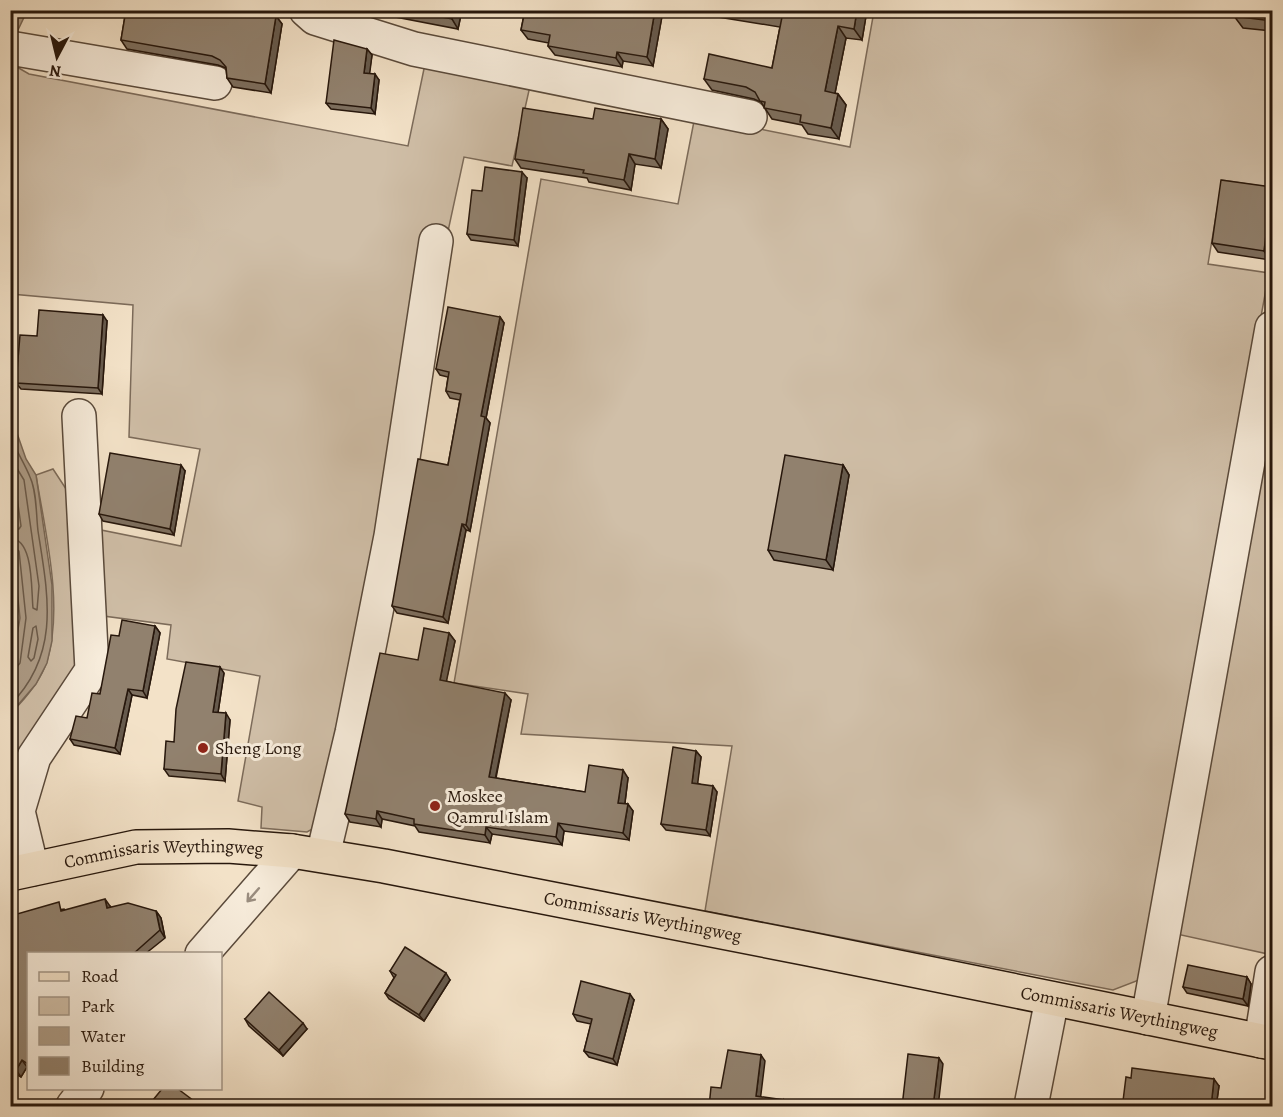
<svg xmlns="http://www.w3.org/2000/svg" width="1283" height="1117" viewBox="0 0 1283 1117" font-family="Alegreya,serif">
<rect width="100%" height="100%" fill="#f3e2c8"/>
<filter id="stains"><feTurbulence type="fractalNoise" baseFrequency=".00333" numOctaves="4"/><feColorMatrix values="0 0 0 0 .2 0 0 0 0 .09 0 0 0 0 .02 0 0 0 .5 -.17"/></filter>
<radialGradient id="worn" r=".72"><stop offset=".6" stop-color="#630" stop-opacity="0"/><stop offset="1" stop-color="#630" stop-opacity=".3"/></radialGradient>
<!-- green -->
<g fill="#d0bfa8" stroke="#7c6b5a" stroke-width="1.5">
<path d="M874 11H1272V159L1268 187 1222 180 1208 264 1269 273 1139 980 1113 990 705 911 732 746 521 734 528 694 454 683 541 179 678 204 695 116 850 147Z"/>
<path d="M10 63 29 74 408 146 425 64 530 86 512 166 464 157 320 825 307 832 261 828 262 807 238 801 260 676 167 659 171 625 96 615 91 528 181 546 200 449 129 437 133 305 11 294Z"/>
<path d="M1272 385V925L1268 954 1172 933Z"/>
<path d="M53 469 72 498 83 655 11 795V713C25 699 41 681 47 661 64 606 45 531 36 475Z"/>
<path d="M10 524 20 618 11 668H10Z"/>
</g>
<!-- water -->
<g fill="#ae9d88" stroke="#786756" stroke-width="1.5">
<path d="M11 11H27L17 32 11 38Z"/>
<path d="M11 416 26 459 36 475 52 585V641L47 663 36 684 11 713V668L20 618 10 524Z"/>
</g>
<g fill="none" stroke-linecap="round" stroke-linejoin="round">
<!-- shore -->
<g stroke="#6a5a4a" stroke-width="1.5">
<path d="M10 435C16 451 24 462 30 477 37 492 36 515 38 531 48 595 61 654 10 705"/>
<path d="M10 457 24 480 39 586 37 610 33 608C31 589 34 539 10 538"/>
<path d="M10 477 15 483 21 526 19 529H10"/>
<path d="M10 545 19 551 26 618 20 663 16 668 10 669"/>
<path d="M36 626 38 639 34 658 31 661 28 657 33 628Z"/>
</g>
<!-- minor casing -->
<g stroke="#5a4a3b" stroke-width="36">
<g id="minor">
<path d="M306 10 315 18 414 49 750 117"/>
<path d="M10 48 215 83"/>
<path d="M323 855 352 733 391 536 436 241"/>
<path d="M32 869 18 811 34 757 92 670 79 416"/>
<path d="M202 954 292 851"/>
<path d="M1148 1018 1272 328"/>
<path d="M1261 1041 1272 972"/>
<path d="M73 1106 87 1088"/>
<path d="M1031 1106 1052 999"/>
</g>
</g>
<!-- major casing -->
<g stroke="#27170c" stroke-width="36">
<g id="major">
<path id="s1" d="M10 874 136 847 228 846 292 851 384 866 809 949 1272 1043"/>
</g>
</g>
<!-- minor -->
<use href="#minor" stroke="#f7ecdb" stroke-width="33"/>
<!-- major -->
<use href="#major" stroke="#f3e2c8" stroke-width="33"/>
</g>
<!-- wall -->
<g fill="#7d6f5f" stroke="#27170c" stroke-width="1.5">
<path d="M126 10H262V13L276 16 282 24 271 93 233 87 227 78 226 68 218 65 127 49 121 40Z"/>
<path d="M359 10H462L458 29Z"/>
<path d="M525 10H663L653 66 623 61 622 67 555 55 548 46 549 43 528 39 521 30Z"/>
<path d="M703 10H867L862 40 846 38 835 93 838 94 846 105 839 139 808 134 802 125 772 119 761 102 754 99 712 90 704 79 772 68 780 27 706 15Z"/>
<path d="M1272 10V31L1243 28 1234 16Z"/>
<path d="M367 49 372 55 369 74 379 80 375 114 331 109 326 103Z"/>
<path d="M593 119H661L668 129 661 168 635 164 631 190 589 182 587 178 521 168 515 159Z"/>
<path d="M527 178 518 246 471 240 467 234 482 191Z"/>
<path d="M1272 187 1270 260 1218 252 1212 243Z"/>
<path d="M500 317 504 323 486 418 490 423 470 531 466 530 448 623 397 613 392 606 448 465 460 400 450 398 446 391 448 377 440 375 436 369Z"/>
<path d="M107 321 102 394 21 389 16 383 37 336Z"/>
<path d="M843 465 849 475 833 570 774 560 768 550Z"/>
<path d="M185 471 174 535 103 521 99 514Z"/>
<path d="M155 626 160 633 147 698 132 695 120 754 74 745 70 739 87 718 100 694 119 636Z"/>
<path d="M449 633 455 641 446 681 511 700 496 778 585 792 628 778 625 803 633 811 629 840 564 831 562 845 492 834 490 843 419 832 415 826 382 819 381 827 350 822 345 814 418 660Z"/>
<path d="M224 673 218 713 230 720 225 781 169 776 164 769 174 742Z"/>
<path d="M696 751 701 757 697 783 717 792 710 836 666 830 661 824Z"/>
<path d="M110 906V907L156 911 161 918 165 938 145 954H28V1068L27 1067 21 1077 10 1071V916L64 909V910Z"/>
<path d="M390 971 450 980 424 1021 389 999 385 993 394 978Z"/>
<path d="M1247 977 1251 984 1248 1006 1187 993 1183 987Z"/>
<path d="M634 1000 617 1065 589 1057 584 1051 591 1024 577 1021 573 1014Z"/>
<path d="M245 1019 307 1029 283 1056 249 1026Z"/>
<path d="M1219 1086 1216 1107H1127L1123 1101Z"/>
</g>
<!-- shaded-wall -->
<g fill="#665a4d" stroke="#27170c" stroke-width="1.5">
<path d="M255 10H262L261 21 255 12Z"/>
<path d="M454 10H462L458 29 452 19Z"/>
<path d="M655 10 663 11 653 66 647 57Z"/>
<path d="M857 10H867L862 40 854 29Z"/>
<path d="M276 16 282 24 271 93 265 84Z"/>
<path d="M838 26 846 38 833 103 825 91Z"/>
<path d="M367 49 372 55 369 79 364 73Z"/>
<path d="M617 52 623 61 622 67 616 58Z"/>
<path d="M375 74 379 80 375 114 371 108Z"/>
<path d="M838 94 846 105 839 139 831 128Z"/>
<path d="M661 119 668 129 661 168 655 159Z"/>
<path d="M629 154 635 164 631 190 624 180Z"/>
<path d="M522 172 527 178 518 246 514 240Z"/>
<path d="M1272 191V244L1270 260 1264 251Z"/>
<path d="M103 315 107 321 102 394 98 388Z"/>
<path d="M500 317 504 323 486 418 490 423 470 531 466 525 481 416Z"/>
<path d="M181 465 185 471 174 535 170 529Z"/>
<path d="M843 465 849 475 833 570 826 560Z"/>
<path d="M462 524 466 530 448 623 443 617Z"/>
<path d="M155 626 160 633 147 698 143 691Z"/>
<path d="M449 633 455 641 445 688 440 680Z"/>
<path d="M220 667 224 673 217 719 213 712Z"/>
<path d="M128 689 132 695 120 754 115 748Z"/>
<path d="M505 693 511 700 494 785 489 777Z"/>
<path d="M226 713 230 720 225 781 221 774Z"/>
<path d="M696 751 701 757 697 789 692 783Z"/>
<path d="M623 770 628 778 624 810 618 803Z"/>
<path d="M713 786 717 792 710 836 706 830Z"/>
<path d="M628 804 633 811 629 840 623 833Z"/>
<path d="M377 811 382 819 381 827 376 819Z"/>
<path d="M558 823 564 831 562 845 556 837Z"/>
<path d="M486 827 492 834 490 843 485 835Z"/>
<path d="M105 899 110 906 112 915 107 908Z"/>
<path d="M156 911 161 918 165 938 160 930Z"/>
<path d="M446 973 450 980 424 1021 419 1015Z"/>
<path d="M1247 977 1251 984 1248 1006 1243 999Z"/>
<path d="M630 994 634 1000 617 1065 613 1059Z"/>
<path d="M303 1023 307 1029 283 1056 279 1050Z"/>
<path d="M761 1055 765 1061 760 1102 756 1096Z"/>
<path d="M939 1058 943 1064 938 1107H933Z"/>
<path d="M22 1060 27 1067 21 1077 16 1070Z"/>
<path d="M1214 1079 1219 1086 1216 1107H1211Z"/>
<path d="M784 1100 788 1107H783Z"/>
</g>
<!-- building -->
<g fill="#91816e" stroke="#27170c" stroke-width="1.5">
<path d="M126 10H255V12L276 16 265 84 227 78 226 67 220 60 212 56 121 40Z"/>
<path d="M403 10H454L452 19Z"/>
<path d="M525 10H655L647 57 617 52 616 58 548 46 550 35 521 30Z"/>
<path d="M740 10H857L854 29 838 26 825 91 838 94 831 128 800 122 801 115 764 108 765 102 760 101 755 92 746 87 704 79 709 54 772 68 782 17Z"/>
<path d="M1235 10H1272V21L1234 16Z"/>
<path d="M334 40 367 49 364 73 375 74 371 108 326 103Z"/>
<path d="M523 108 593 119 595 108 661 119 655 159 629 154 624 180 583 173 584 170 515 159Z"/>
<path d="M1272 134V148H1270Z"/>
<path d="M485 167 522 172 514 240 467 234 472 190 482 191Z"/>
<path d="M1221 180 1272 187 1264 251 1212 243Z"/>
<path d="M448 307 500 317 481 416 485 417 466 525 462 524 443 617 392 606 418 459 448 465 461 394 446 391 449 372 436 369Z"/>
<path d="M39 310 103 315 98 388 16 383 20 335 37 336Z"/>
<path d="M110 453 181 465 170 529 99 514Z"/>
<path d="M785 455 843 465 826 560 768 550Z"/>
<path d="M122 620 155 626 143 691 128 689 115 748 70 739 76 716 87 718 92 693 100 694 111 635 119 636Z"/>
<path d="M424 628 449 633 440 680 505 693 489 777 585 792 589 765 623 770 618 803 628 804 623 833 558 823 556 837 486 827 485 835 414 824V819L377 811 376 819 345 814 380 653 418 660Z"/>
<path d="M186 662 220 667 213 712 226 713 221 774 164 769 166 741 174 742 176 709Z"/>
<path d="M673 747 696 751 692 783 713 786 706 830 661 824Z"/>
<path d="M105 899 107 908 128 903 156 911 160 930 133 954H28V1064L22 1060 16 1070 10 1067V916L59 902 61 911Z"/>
<path d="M405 947 446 973 419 1015 385 993 396 975 390 971Z"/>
<path d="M1188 965 1247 977 1243 999 1183 987Z"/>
<path d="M581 981 630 994 613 1059 584 1051 592 1019 573 1014Z"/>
<path d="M269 992 303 1023 279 1050 245 1019Z"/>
<path d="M728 1050 761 1055 756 1096 784 1100 783 1107H709L711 1087 721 1088Z"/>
<path d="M908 1054 939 1058 933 1107H902Z"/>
<path d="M1132 1068 1214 1079 1211 1107H1175L1123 1101 1126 1077 1131 1078Z"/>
<path d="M162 1089H178L202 1107H161L153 1100Z"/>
</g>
<!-- one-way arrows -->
<defs><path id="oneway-shaft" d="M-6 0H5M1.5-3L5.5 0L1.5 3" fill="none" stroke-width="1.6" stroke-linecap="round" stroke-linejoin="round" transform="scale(1.5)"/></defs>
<use stroke="#998c7e" href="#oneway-shaft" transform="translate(253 895) rotate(131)"/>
<!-- markers -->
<g fill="#8f2418" stroke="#f7ecdb" stroke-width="2">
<circle cx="203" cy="748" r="6"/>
<circle cx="435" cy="806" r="6"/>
</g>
<g text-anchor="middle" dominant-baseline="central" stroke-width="6" stroke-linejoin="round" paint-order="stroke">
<!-- poi labels -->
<g font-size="18" fill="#27170c" stroke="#f7ecdb" text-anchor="start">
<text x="215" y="748">Sheng Long</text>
<text x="447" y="796">Moskee<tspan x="447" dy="21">Qamrul Islam</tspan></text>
</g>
<!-- street labels -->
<g font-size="18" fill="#27170c" stroke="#f7ecdb">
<text stroke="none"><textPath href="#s1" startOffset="156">Commissaris Weythingweg</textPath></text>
<text stroke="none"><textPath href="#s1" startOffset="642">Commissaris Weythingweg</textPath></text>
<text stroke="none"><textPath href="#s1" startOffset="1128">Commissaris Weythingweg</textPath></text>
</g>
</g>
<!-- margin -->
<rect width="1283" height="1117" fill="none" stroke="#f3e2c8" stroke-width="36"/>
<rect x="12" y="12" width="1259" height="1093" fill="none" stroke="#27170c" stroke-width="3"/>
<rect x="18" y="18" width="1247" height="1081" fill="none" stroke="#27170c" stroke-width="1.5"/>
<!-- legend -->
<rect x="27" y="952" width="195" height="138" fill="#f7ecdb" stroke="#a49788" stroke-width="1.5"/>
<rect x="39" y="972" width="30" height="9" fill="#f3e2c8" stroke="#a49788" stroke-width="1.5"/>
<text x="81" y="982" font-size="18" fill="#27170c">Road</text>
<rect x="39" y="997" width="30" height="18" fill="#d0bfa8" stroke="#a49788" stroke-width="1.5"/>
<text x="81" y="1012" font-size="18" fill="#27170c">Park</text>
<rect x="39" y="1027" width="30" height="18" fill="#ae9d88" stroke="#a49788" stroke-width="1.5"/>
<text x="81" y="1042" font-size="18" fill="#27170c">Water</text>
<rect x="39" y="1057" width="30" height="18" fill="#91816e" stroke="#a49788" stroke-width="1.5"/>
<text x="81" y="1072" font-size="18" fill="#27170c">Building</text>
<!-- north arrow -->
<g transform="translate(57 57) rotate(187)" stroke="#f7ecdb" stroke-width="4.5" paint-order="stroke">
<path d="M0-4.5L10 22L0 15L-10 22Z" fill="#27170c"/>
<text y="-9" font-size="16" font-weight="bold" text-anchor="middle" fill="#27170c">N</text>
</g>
<rect width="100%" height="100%" filter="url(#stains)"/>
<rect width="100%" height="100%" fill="url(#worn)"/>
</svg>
